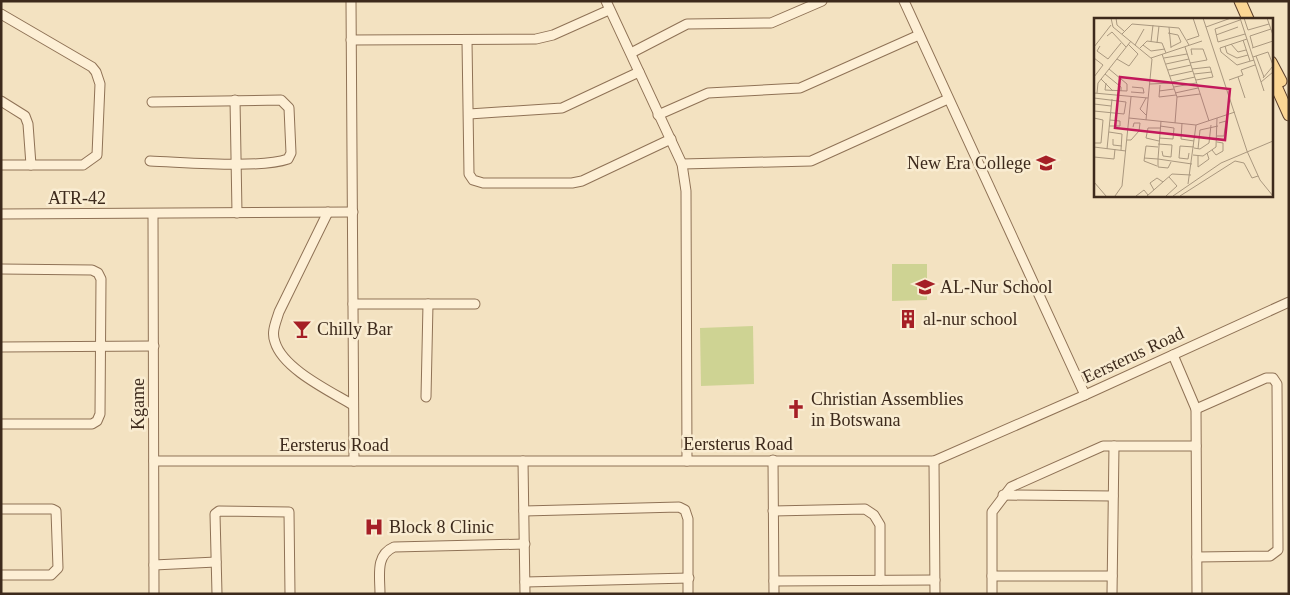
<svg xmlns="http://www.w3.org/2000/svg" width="1290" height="595" viewBox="0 0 1290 595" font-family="Georgia,serif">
<rect width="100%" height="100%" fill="#f3e2c1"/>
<!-- green -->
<g fill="#ced393">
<path d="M892 264H927V300L892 301Z"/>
<path d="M753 326 754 384 701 386 700 328Z"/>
</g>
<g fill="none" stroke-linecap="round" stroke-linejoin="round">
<!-- minor casing -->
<g stroke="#8f7256" stroke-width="11">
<g id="minor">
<path d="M351 1 354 461"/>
<path d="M606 1 682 164 686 191 687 461"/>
<path d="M904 1 1085 395"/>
<path d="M1 14 92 67 96 72 100 84 97 155 83 165H1"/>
<path d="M351 40 536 39 553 35 609 10"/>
<path d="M467 41 469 174 473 180 483 183H572L582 181 671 139"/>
<path d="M631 53 687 24 771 23 822 1"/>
<path d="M235 100 237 213"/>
<path d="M1 101 25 116 28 124 31 165"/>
<path d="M469 114 562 108 639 72"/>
<path d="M658 115 708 93 800 88 919 35"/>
<path d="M150 161C183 162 259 169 288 159L291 153 289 108 281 100 152 102"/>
<path d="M682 164 811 161 948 99"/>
<path d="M328 212 279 312C276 322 271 332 275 342 283 369 330 391 353 405"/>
<path d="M1 214 353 212"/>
<path d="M153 214 154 594"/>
<path d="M1 269 92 270 98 273 101 279 100 414 97 421 92 424H1"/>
<path d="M353 304H475"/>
<path d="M1 347 154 346"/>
<path d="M1173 355 1196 409 1197 594"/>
<path d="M426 397 428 304"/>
<path d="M1196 409 1266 378H1273L1277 384 1278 550 1270 556 1197 557"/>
<path d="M773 460 774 594"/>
<path d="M154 461H934L1085 395 1289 302"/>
<path d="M523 461 525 594"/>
<path d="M934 461 935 594"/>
<path d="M1003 495 1113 496"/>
<path d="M1 509H52L56 511 58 568 51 575H1"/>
<path d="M524 511 679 507 685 510 688 519V594"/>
<path d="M773 511 865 509 874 515 880 525V580"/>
<path d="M154 565 216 562"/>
<path d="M992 576H1112"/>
<path d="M774 581 935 580"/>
<path d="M525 582 689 578"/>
<path d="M217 594 215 514 219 511 289 512 290 594"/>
<path d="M380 594C380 576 375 555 394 547L525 544"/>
<path d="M992 594V512L1011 487 1103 446H1196"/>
<path d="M1112 594 1114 446"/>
</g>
</g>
<!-- major casing -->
<g stroke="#5c3f2b" stroke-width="13">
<g id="major">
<path d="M1240 1 1248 19"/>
<path d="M1271 62 1281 81"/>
<path d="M1271 75 1289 115"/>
</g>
</g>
<!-- minor -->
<use href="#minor" stroke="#fdefd5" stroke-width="9"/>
<!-- major -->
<use href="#major" stroke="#fbd694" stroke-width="11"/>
</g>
<!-- icons -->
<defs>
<g id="university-bare" transform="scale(1.5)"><path d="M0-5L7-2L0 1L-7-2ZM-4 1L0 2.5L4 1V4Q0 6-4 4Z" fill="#a51f26" stroke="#f9ecd1" stroke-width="2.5" paint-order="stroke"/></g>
<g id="school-bare" transform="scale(1.5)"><path d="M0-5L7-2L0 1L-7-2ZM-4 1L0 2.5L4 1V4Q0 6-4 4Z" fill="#a51f26" stroke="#f9ecd1" stroke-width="2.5" paint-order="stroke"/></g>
<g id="building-bare" transform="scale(1.5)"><path d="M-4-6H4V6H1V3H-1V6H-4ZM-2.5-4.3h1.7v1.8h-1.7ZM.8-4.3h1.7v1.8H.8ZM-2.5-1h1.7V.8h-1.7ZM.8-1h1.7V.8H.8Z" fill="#a51f26" stroke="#f9ecd1" stroke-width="2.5" paint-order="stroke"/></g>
<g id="bar-bare" transform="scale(1.5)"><path d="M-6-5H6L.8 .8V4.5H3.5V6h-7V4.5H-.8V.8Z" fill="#a51f26" stroke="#f9ecd1" stroke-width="2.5" paint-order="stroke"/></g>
<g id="church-bare" transform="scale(1.5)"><path d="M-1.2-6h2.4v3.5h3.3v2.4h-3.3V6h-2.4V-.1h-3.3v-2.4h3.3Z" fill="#a51f26" stroke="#f9ecd1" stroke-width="2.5" paint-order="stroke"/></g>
<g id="hospital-bare" transform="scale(1.5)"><path d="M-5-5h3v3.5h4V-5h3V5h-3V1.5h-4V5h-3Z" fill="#a51f26" stroke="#f9ecd1" stroke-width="2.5" paint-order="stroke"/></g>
</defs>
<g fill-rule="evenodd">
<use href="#university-bare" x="1046" y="163"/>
<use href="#school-bare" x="925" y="287"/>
<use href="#building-bare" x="908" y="319"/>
<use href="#bar-bare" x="302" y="329"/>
<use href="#church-bare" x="796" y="409"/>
<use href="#hospital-bare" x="374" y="527"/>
</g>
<g text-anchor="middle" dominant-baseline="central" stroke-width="5" stroke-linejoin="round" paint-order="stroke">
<!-- poi labels -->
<g font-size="18" fill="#3d2a1c" stroke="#f9ecd1" text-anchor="start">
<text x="1031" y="163" text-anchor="end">New Era College</text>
<text x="940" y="287">AL-Nur School</text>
<text x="923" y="319">al-nur school</text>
<text x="317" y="329">Chilly Bar</text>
<text x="811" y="399">Christian Assemblies<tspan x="811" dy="21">in Botswana</tspan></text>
<text x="389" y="527">Block 8 Clinic</text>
</g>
<!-- street labels -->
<g font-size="18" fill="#3d2a1c" stroke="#f9ecd1">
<text x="77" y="198">ATR-42</text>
<text transform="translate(1133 355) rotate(-25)">Eersterus Road</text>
<text transform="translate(138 404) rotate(-90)">Kgame</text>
<text x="738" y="444">Eersterus Road</text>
<text x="334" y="445">Eersterus Road</text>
</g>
</g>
<!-- overview -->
<g transform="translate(1094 18)">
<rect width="179" height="179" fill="#f3e2c1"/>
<path fill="none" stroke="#aa987f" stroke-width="1" d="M17 0 19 9 58 41 52 102M22 0 23 7 30 13M109 0 153 133 166 162 179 178M146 0 170 73M150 0 154 12 175 6M173 0 179 17M146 2 121 11 124 24 151 16M75 9 77 30M112 9 137 0M74 15 84 17 87 24 77 29M28 16 38 6 85 10 95 27M122 17 144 9M13 18 18 14 32 29M153 21 126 30 127 34 143 47 160 42M93 22 105 18 99 0M149 22 156 43M57 24 59 7M63 25 65 8M137 26 144 34 152 32M41 27 50 11M49 27 57 33 71 31M6 28 3 33 14 41 27 25M131 28 133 35 143 40 154 37M0 29 17 7M91 29 115 103M159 29 156 18 177 11M46 30 53 23 68 25 72 35M158 30 179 23M68 36 83 79 81 105M162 38 170 59M159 39 174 34 179 47M0 40 9 47 0 59M57 40 108 23M70 40 93 36M23 41 35 48 44 36 34 26M96 45 113 42 109 31H97L98 37M72 46 95 41M98 51 116 49 119 59 102 62M74 52 97 47M11 56 27 69V73M100 56 118 54M76 58 99 53M144 59 151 80M169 60 179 48M7 61 19 73M135 62 149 57 147 52 161 47M78 64 101 59M167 64 179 54M12 65 11 72 33 73V66L15 51M56 66 78 65M66 67 65 79 82 77M80 69 102 65M65 73 80 71M37 74 50 75 49 70 38 69M0 75 54 80M3 75 4 65 37 23M81 75 104 70M83 79 106 76M0 80 32 84 30 96 0 93M0 86 17 88M52 97 46 91 52 80M0 100 9 102 7 125H0M35 100 102 107 141 94M67 103 64 141 98 146M88 105 87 121 100 123M15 108H26V103L16 102M15 114 28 116 27 132M123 118H130L132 103 125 105M65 120 79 121 80 110 66 108M19 121V127L28 128M33 122H37L45 113 46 105H40L39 109M65 123 52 120 54 110H66M64 126 78 127 77 139 69 138 68 133M0 129 32 133M100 130 106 131 115 125 117 107M13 131 18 81M104 131 106 112 124 108M118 132 122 137 129 133V125L123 124M95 135 94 141 85 140 86 128 100 129M99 137 109 138 122 129 123 100M104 138V149L115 141 113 135M0 139 20 141 21 131M50 140 64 141V149L74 150 77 144M63 148 50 143 52 128 64 129M0 164 12 178M94 166 102 107M60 172 56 165 63 160 69 164M21 178 28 168 37 79M42 178 50 172 54 177M53 178 78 156 97 157M72 178 83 168 75 159M79 178 127 145 179 123M86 178 141 143 150 145 158 160 164 158"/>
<path fill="#c2185b" fill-opacity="0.15" stroke="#c2185b" stroke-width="2.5" d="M26 59 136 71 131 122 21 110Z"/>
<rect width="179" height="179" fill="none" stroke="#3d2a1c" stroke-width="2.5"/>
</g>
<!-- border -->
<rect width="1290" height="595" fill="none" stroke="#3d2a1c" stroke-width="5"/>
</svg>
